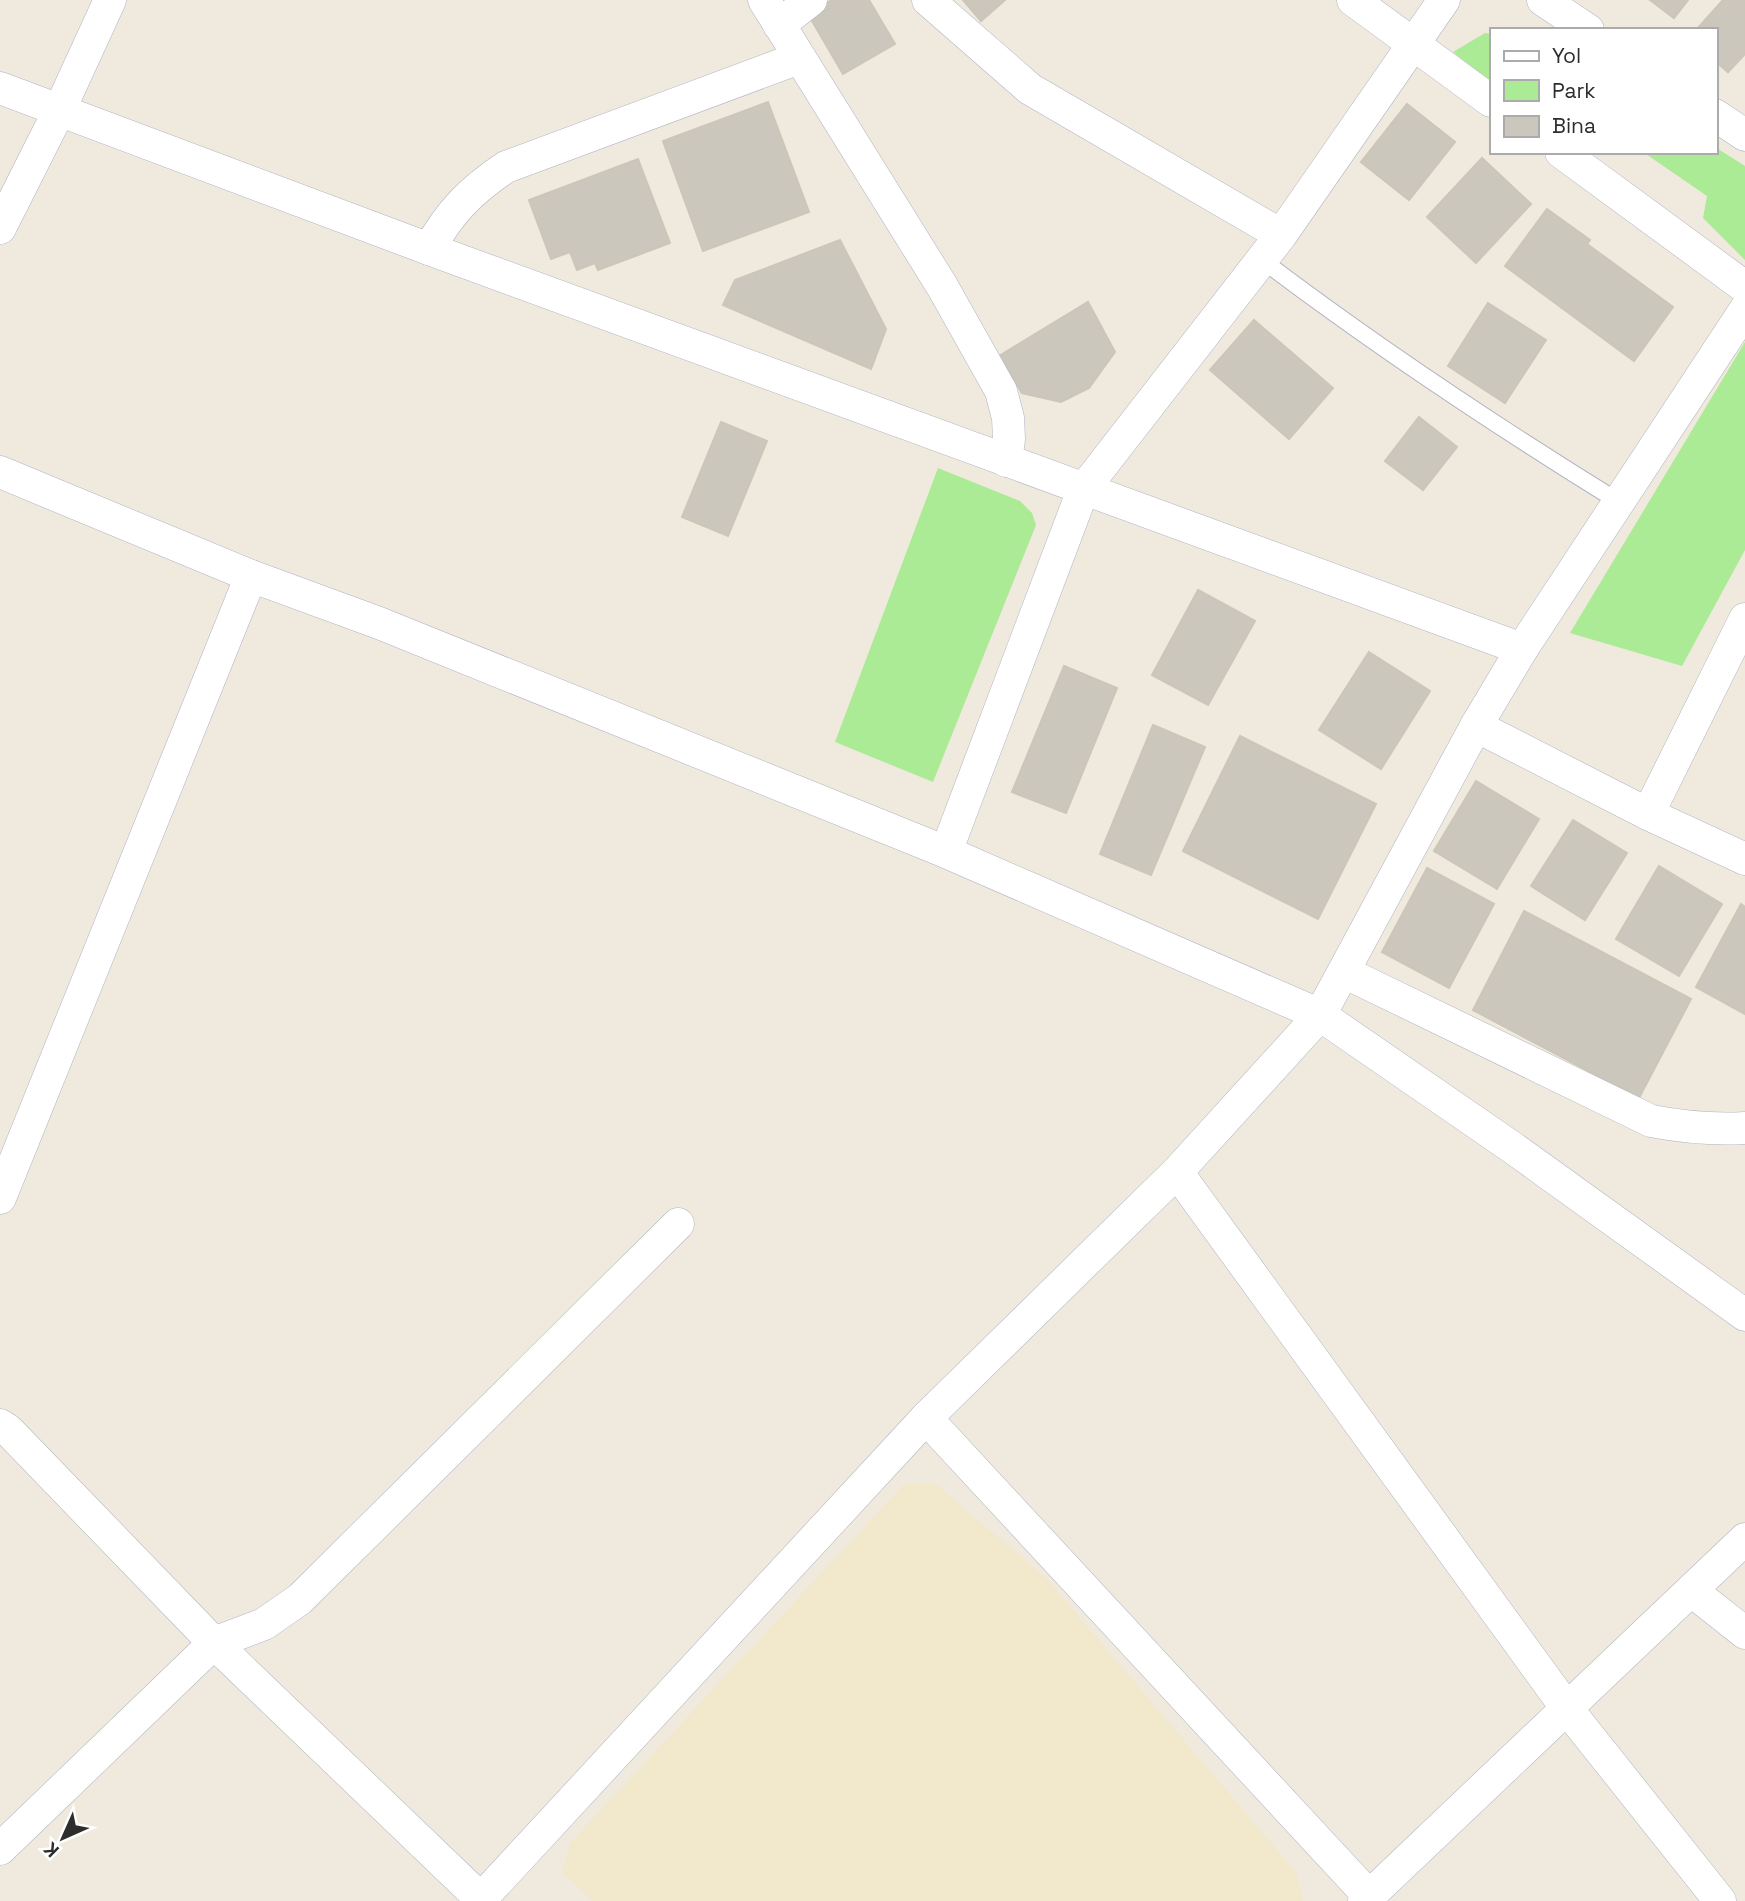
<svg xmlns="http://www.w3.org/2000/svg" width="1745" height="1901" viewBox="0 0 1745 1901" font-family="'Space Grotesk',sans-serif">
<rect width="100%" height="100%" fill="#efe9de"/>
<!-- education -->
<path fill="#f2e9cc" d="M904 1484H936L1046 1578 1296 1872 1303 1901H593L562 1872 570 1843Z"/>
<!-- green -->
<g fill="#aceb96">
<path d="M1485 33 1491 34V82L1453 52Z"/>
<path d="M1715 147 1745 166V260L1703 218 1707 196 1643 152H1715Z"/>
<path d="M1745 342V550L1682 666 1570 633Z"/>
<path d="M938 468 1020 501 1032 513 1036 525 933 782 835 742Z"/>
</g>
<!-- building -->
<g fill="#cbc7bc" stroke="#cbc6b7" stroke-width="2">
<path d="M832 0H869L895 44 843 74 808 14Z"/>
<path d="M963 0H1005L981 21Z"/>
<path d="M1650 0H1688L1674 18Z"/>
<path d="M1723 0H1745V54L1728 72 1715 61V30H1696Z"/>
<path d="M768 102 809 212 703 251 663 141Z"/>
<path d="M1407 104 1455 142 1409 200 1361 162Z"/>
<path d="M1482 158 1531 204 1476 263 1427 217Z"/>
<path d="M638 159 670 243 598 270 595 263 577 270 570 252 551 259 529 200Z"/>
<path d="M1547 209 1590 240 1587 244 1673 307 1634 361 1505 266Z"/>
<path d="M840 240 886 329 871 369 723 305 735 280Z"/>
<path d="M1088 302 1115 352 1089 388 1061 402 1022 393 999 356Z"/>
<path d="M1488 303 1546 340 1505 403 1448 366Z"/>
<path d="M1254 320 1333 388 1289 439 1210 370Z"/>
<path d="M1419 417 1457 447 1423 490 1385 461Z"/>
<path d="M721 422 767 441 728 536 682 517Z"/>
<path d="M1198 590 1255 621 1208 705 1152 675Z"/>
<path d="M1369 652 1430 691 1381 769 1319 730Z"/>
<path d="M1064 666 1117 688 1066 813 1012 792Z"/>
<path d="M1153 725 1205 747 1151 875 1100 854Z"/>
<path d="M1240 736 1376 804 1318 919 1183 851Z"/>
<path d="M1476 781 1539 819 1497 889 1434 851Z"/>
<path d="M1573 820 1627 853 1585 920 1531 886Z"/>
<path d="M1659 866 1722 904 1679 976 1616 939Z"/>
<path d="M1427 868 1494 904 1449 988 1382 952Z"/>
<path d="M1741 904 1745 907V1014L1696 987Z"/>
<path d="M1524 911 1691 999 1639 1098 1473 1010Z"/>
</g>
<g fill="none" stroke-linecap="round" stroke-linejoin="round">
<!-- lane casing -->
<g stroke="#b2b3c2" stroke-width="18">
<path id="lane" d="M1262 260C1377 347 1496 426 1619 502"/>
</g>
<!-- street casing -->
<g stroke="#b2b3c2" stroke-width="33">
<g id="street">
<path d="M764 0 942 286 1001 391 1008 418 1009 439 1006 461"/>
<path d="M928 0 1030 89 1281 235"/>
<path d="M1353 0 1491 101"/>
<path d="M1543 0 1588 30"/>
<path d="M779 25 811 0"/>
<path d="M0 88 429 249 1522 649"/>
<path d="M1715 115 1745 135"/>
<path d="M1561 152 1745 287"/>
<path d="M0 228 60 109 110 0"/>
<path d="M429 249C450 212 470 191 506 167L799 58"/>
<path d="M0 472 251 576 379 623 946 852 1320 1015 1513 1148 1745 1315"/>
<path d="M1476 726 1648 814 1745 859"/>
<path d="M1648 814 1745 619"/>
<path d="M946 852 1083 490 1281 235 1444 0"/>
<path d="M1344 972 1651 1121C1683 1127 1712 1130 1745 1128"/>
<path d="M1177 1172 1568 1710 1720 1901"/>
<path d="M0 1198 251 576"/>
<path d="M926 1418 1369 1896"/>
<path d="M0 1425 8 1430 214 1643 483 1901"/>
<path d="M1692 1591 1745 1633"/>
<path d="M0 1849 214 1643 264 1624 300 1599 678 1224"/>
<path d="M481 1899 926 1418 1177 1172 1320 1015 1476 726 1522 649 1745 310"/>
<path d="M1364 1901 1745 1539"/>
</g>
</g>
<!-- lane -->
<use href="#lane" stroke="#fff" stroke-width="16"/>
<!-- street -->
<use href="#street" stroke="#fff" stroke-width="32"/>
</g>
<!-- legend -->
<rect x="1490" y="28" width="228" height="126" fill="#ffffff" stroke="#ababab" stroke-width="2"/>
<rect x="1504" y="51" width="35" height="10" fill="#ffffff" stroke="#ababab" stroke-width="2"/>
<text x="1552" y="63" font-size="21" fill="#2d2d2d">Yol</text>
<rect x="1504" y="80" width="35" height="21" fill="#aceb96" stroke="#ababab" stroke-width="2"/>
<text x="1552" y="98" font-size="21" fill="#2d2d2d">Park</text>
<rect x="1504" y="116" width="35" height="21" fill="#cbc7bc" stroke="#ababab" stroke-width="2"/>
<text x="1552" y="133" font-size="21" fill="#2d2d2d">Bina</text>
<!-- north arrow -->
<g transform="translate(63 1838) rotate(225)" stroke="#ffffff" stroke-width="5" paint-order="stroke">
<path d="M0-5L12 26L0 18L-12 26Z" fill="#2d2d2d"/>
<text y="-10" font-size="19" font-weight="bold" text-anchor="middle" fill="#2d2d2d">K</text>
</g>
</svg>
